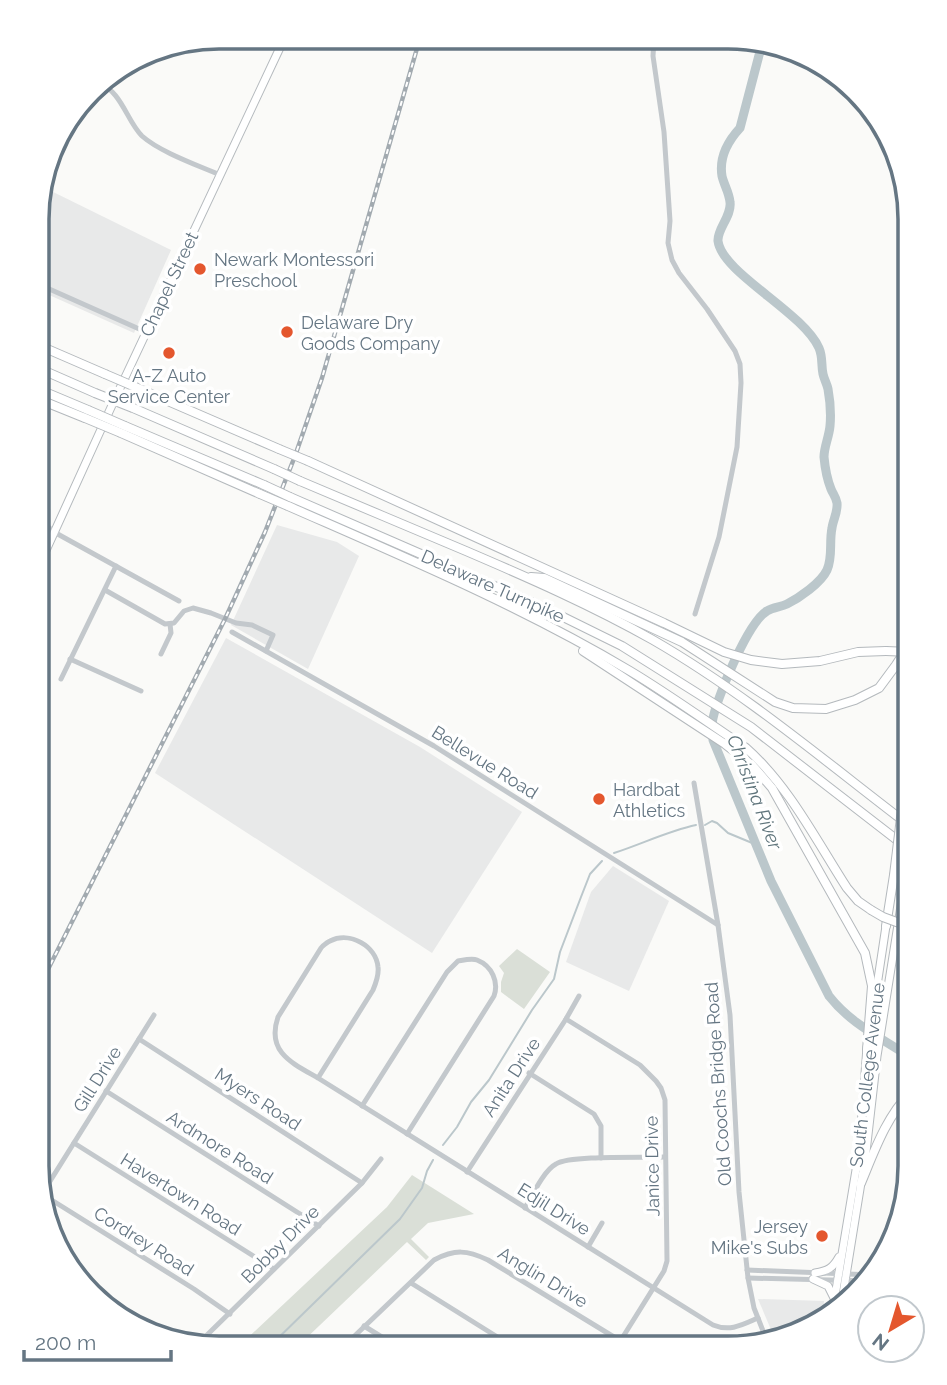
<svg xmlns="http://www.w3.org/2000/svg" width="947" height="1385" viewBox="0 0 947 1385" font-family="Raleway,sans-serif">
<rect width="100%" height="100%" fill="#fafaf8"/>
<!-- built -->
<g fill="#e8e9e9">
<path d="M41 186 171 250 134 333 38 290V195Z"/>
<path d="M277 525 337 542 359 556 308 669 231 625Z"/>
<path d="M226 638 420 747 522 812 432 953 155 773Z"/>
<path d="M613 866 669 901 629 991 566 962 591 892Z"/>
<path d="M758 1299 824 1301 823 1315 798 1334 775 1339Z"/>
</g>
<!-- green -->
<g fill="#dadfd7">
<path d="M517 949 550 972 524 1009 501 992V982L504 973 499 966Z"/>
<path d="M412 1175 474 1214 428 1223 411 1239 429 1257 426 1260 407 1242 297 1347H238L387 1207Z"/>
</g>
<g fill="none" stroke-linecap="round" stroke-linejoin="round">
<!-- stream -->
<g stroke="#bbc7cb" stroke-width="2">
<path d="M705 825 712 821 717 823 728 833 757 845"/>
<path d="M614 853C642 844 668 831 696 825"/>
<path d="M443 1145 457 1127 471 1102 489 1080 532 1010 554 979 560 952 581 897 590 874 602 861"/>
<path d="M269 1347 400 1219 422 1188 427 1171 433 1160"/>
</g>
<!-- river -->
<path stroke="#bbc7cb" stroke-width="9" d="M763 40 740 128C728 141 719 158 722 176 724 185 729 192 730 202 732 216 717 229 718 241 722 273 803 312 819 348 823 357 821 365 823 374 824 379 827 384 828 389 830 400 831 415 830 426 829 437 824 447 824 457 825 468 827 479 831 489 833 494 836 497 837 503 838 512 833 520 832 528 829 542 833 557 827 570 821 583 799 598 787 604 781 607 773 607 767 611 748 622 714 703 712 724 712 729 713 735 713 740L771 881 829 996C851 1024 880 1037 910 1057"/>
<!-- major casing -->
<g stroke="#b5babe" stroke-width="9">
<g id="major">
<path d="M38 568 113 403 285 37"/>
<path d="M873 1012 886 926"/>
<path d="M815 1273C828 1271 833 1268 839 1257"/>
<path d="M813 1279 828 1286 834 1298"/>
<path d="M842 1300 866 1152 877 1056 905 881"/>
<path d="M833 1308 859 1152 867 1047"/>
</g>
</g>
<!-- highway casing -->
<g stroke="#b4b9bd" stroke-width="10">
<g id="highway">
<path d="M38 345 105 374"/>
<path d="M38 368 95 393"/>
<path d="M38 389 88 410"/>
<path d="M140 389 279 449"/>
<path d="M38 399 85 418"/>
<path d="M133 408 274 469"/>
<path d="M125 426 264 485"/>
<path d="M121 433 260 494"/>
<path d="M308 461 664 623 724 652 751 660 782 664 820 661 858 652 886 651"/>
<path d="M300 481C355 504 411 528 466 551 529 578 593 606 653 640 745 693 826 762 910 826"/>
<path d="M290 497 545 608 622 646 751 727 910 850"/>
<path d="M288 506C404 557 521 606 630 671 670 695 707 722 746 748 789 786 816 840 847 888L858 901 871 910"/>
<path d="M531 577 544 578 682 642 775 702 793 708 826 709 855 700 879 688 896 665 910 643"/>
<path d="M583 651 725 744 753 766 772 788 865 953 872 986 867 1050"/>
<path d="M905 785 910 759"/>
<path d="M886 926 894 875"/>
<path d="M861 1183C874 1152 886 1117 910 1093"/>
</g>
</g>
<!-- minor -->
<g stroke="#c3c8cc" stroke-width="5">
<path d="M654 39 653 56 664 132 670 221 668 243 672 260 679 273 707 309 735 351 740 364 741 383 737 447 719 537 695 614"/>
<path d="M98 83C122 91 126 120 142 136 160 152 197 165 220 175"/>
<path d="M38 284 146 332"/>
<path d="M38 520 44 523 54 532 179 601"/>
<path d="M38 529 54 532"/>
<path d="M105 590 165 624 174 623 184 611 193 608 211 613 236 623 252 625 273 635 266 651"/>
<path d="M232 632 434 746 718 925"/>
<path d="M161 654 171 633 170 624"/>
<path d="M70 659 141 691"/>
<path d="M61 679 116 566"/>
<path d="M694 783 718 925 730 1015 739 1192 748 1278 754 1308 767 1341"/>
<path d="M154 1015 42 1194 194 1289 230 1314"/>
<path d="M566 1019 640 1065 656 1081 661 1088 665 1100 667 1261 664 1271 616 1348"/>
<path d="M139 1039 362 1183"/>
<path d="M529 1073 594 1114 601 1126V1158"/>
<path d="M318 1078C292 1063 266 1052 278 1017L321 948C321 947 329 941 330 941 350 931 376 946 378 967 379 975 376 983 373 990L318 1078 713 1325C730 1332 742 1325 758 1318"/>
<path d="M106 1091 319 1226"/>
<path d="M362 1106 447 972 458 961C464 960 472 958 477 960 492 966 499 982 494 996L407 1134"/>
<path d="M74 1143 274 1269"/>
<path d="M467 1172 566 1019 579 996"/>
<path d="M525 1208C532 1196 544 1170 556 1164 570 1155 644 1158 664 1157"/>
<path d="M588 1247 602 1223"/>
<path d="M747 1270 873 1275"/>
<path d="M748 1278 868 1281"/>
<path d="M411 1283 515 1348"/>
<path d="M105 1307 120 1316"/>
<path d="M364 1326 398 1347"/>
<path d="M197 1347 207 1335 362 1183 381 1159"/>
<path d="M343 1347 434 1260C455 1249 467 1250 488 1260L632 1348"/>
</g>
<!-- major -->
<use href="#major" stroke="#fff" stroke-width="7"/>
<!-- highway -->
<use href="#highway" stroke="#fff" stroke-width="8"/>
<!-- rail casing -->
<g stroke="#a2aab0" stroke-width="4.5">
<path id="rail" d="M37 991 225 619 265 532 295 456 322 378 420 38"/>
</g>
<!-- rail -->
<use href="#rail" stroke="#fff" stroke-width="2" stroke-dasharray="5" stroke-linecap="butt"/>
<!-- major-bridge casing -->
<g stroke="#b5babe" stroke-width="9" stroke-linecap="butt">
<path id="major-bridge" d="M905 881 910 850"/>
</g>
<!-- highway-bridge casing -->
<g stroke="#b4b9bd" stroke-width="10" stroke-linecap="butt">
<g id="highway-bridge">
<path d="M105 374 140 389"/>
<path d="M95 393 133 408"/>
<path d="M88 410 125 426"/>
<path d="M85 418 121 433"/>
<path d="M279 449 308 461"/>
<path d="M274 469 300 481"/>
<path d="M264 485 290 497"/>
<path d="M260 494 288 506"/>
<path d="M886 651 910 652"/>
<path d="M894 875 905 785"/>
<path d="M871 910 883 917 910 927"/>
</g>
</g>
<!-- major-bridge -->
<use href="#major-bridge" stroke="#fff" stroke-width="7"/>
<!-- highway-bridge -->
<use href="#highway-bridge" stroke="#fff" stroke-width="8"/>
</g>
<!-- markers -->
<g fill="#e4572e" stroke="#fff" stroke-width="2.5">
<circle cx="200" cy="269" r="7"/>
<circle cx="287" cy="332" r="7"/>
<circle cx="169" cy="353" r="7"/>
<circle cx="599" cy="799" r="7"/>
<circle cx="822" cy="1236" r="7"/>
</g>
<g text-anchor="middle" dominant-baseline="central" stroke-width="7" stroke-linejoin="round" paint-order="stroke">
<!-- poi labels -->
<g font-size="18" fill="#657683" stroke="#fff" text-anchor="start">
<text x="214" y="259">Newark Montessori<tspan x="214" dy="21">Preschool</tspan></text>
<text x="301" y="322">Delaware Dry<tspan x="301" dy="21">Goods Company</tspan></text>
<text x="169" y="375" text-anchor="middle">A-Z Auto<tspan x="169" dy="21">Service Center</tspan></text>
<text x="613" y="789">Hardbat<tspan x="613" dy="21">Athletics</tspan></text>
<text x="808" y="1226" text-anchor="end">Jersey<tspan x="808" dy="21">Mike's Subs</tspan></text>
</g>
<!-- street labels -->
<g font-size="18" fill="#657683" stroke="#fff">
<text transform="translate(169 284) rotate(-65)">Chapel Street</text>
<text transform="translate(493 586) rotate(24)">Delaware Turnpike</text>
<text transform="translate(485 762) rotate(32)">Bellevue Road</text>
<text transform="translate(867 1075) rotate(-83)">South College Avenue</text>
<text transform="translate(511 1077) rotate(-57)">Anita Drive</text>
<text transform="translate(97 1079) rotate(-58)">Gill Drive</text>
<text transform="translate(718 1084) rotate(-94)">Old Coochs Bridge Road</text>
<text transform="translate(258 1099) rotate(33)">Myers Road</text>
<text transform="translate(220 1147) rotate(32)">Ardmore Road</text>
<text transform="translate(652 1166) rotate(-91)">Janice Drive</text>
<text transform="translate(181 1194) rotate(32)">Havertown Road</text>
<text transform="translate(554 1209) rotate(32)">Edjil Drive</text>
<text transform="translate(144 1241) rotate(32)">Cordrey Road</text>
<text transform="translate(280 1244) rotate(-45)">Bobby Drive</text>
<text transform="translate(543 1277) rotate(31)">Anglin Drive</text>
</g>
<!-- water labels -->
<g font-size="19" font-style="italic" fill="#60757c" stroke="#fff">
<text transform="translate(755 792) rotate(69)">Christina River</text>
</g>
</g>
<!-- crop -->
<path d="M0 0H947V1385H0ZM219 49H728A170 170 0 0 1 898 219V1166A170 170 0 0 1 728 1336H219A170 170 0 0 1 49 1166V219A170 170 0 0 1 219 49Z" fill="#fff" fill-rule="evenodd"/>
<path fill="none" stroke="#657683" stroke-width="3.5" d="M219 49H728A170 170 0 0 1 898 219V1166A170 170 0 0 1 728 1336H219A170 170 0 0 1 49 1166V219A170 170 0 0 1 219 49Z"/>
<!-- north arrow -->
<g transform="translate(891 1329) rotate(218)"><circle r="33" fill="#ffffff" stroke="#c1c8cd" stroke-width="2"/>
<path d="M0-5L12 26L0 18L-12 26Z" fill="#e4572e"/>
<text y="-10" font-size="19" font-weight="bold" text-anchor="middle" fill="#657683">N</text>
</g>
<!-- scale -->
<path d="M24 1350v10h147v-10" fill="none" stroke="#657683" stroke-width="3.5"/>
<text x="35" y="1350" font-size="21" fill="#657683" stroke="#ffffff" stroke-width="5" paint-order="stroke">200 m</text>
</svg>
